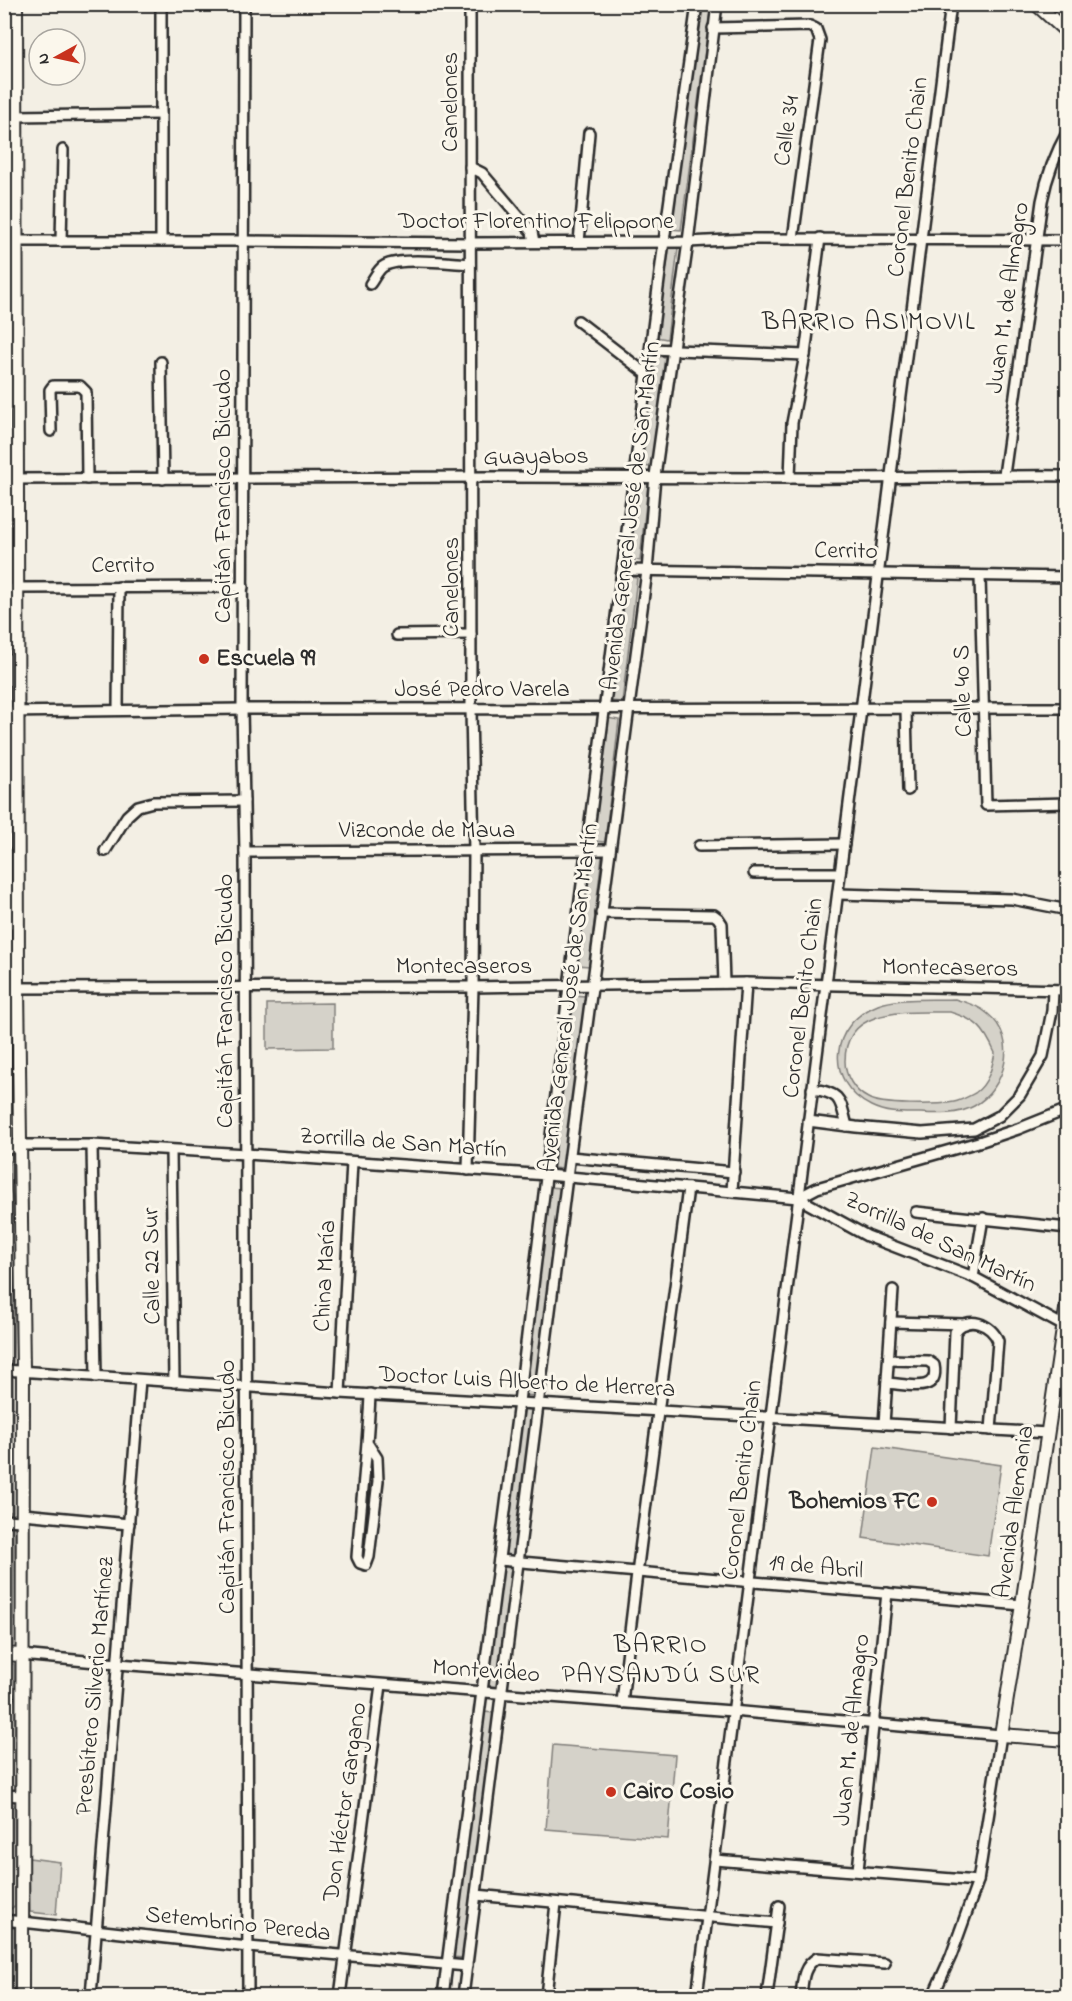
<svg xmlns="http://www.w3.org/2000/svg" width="1072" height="2001" viewBox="0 0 1072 2001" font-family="'Indie Flower',sans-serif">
<rect width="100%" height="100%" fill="#f3efe4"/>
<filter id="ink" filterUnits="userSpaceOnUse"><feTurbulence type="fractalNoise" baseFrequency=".0167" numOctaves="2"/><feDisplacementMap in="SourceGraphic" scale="12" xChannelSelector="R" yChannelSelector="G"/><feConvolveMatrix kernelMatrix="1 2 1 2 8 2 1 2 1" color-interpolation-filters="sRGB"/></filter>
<g filter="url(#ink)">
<!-- green -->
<g fill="#d5d2c9" stroke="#807e7a" stroke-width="1.5" fill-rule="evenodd">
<path d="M6 5H11L12 111H7Z"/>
<path d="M701 5H711L681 230 669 229Z"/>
<path d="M5 128H9L10 226H5Z"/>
<path d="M667 247 678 248 667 339 656 337Z"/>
<path d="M654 356 665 357 651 467 640 466Z"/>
<path d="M637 483 648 484 640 561 628 559Z"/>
<rect x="5" y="485" width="5" height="94"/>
<path d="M625 576 637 578 622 702 610 701Z"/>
<rect x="5" y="603" width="6" height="99"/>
<path d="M607 718 619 720 605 842 593 841Z"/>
<path d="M5 719H12L13 916H7Z"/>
<path d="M590 855 602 856 589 966 577 965Z"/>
<rect x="6" y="995" width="7" height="134"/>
<path d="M572 995 585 996 564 1169 552 1168Z"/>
<path d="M955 999C967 1003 978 1005 988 1014 1019 1039 1006 1088 974 1106 958 1115 938 1114 920 1113 903 1113 887 1114 871 1106 824 1082 829 1024 878 1005 898 997 932 1000 955 999ZM950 1012C977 1020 984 1028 995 1053 992 1068 988 1084 975 1093 969 1096 960 1101 954 1102 938 1105 881 1106 868 1098 854 1091 845 1076 845 1061 845 1004 912 1013 950 1012Z"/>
<path d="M333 1003V1048L267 1049V1004Z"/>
<path d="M7 1161H10L11 1190 15 1215 13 1362H5Z"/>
<path d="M549 1187 561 1188 535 1396 523 1395Z"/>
<rect x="5" y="1379" width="8" height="133"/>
<path d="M521 1408 533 1409 515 1555 503 1554Z"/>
<path d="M875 1447 1001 1465 988 1556 863 1538Z"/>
<path d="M6 1525H14L13 1645H5Z"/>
<path d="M501 1567 514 1568 499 1687 486 1686Z"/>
<path d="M8 1664H14L15 1789 11 1791 8 1788Z"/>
<path d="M483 1712 496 1713 465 1958 452 1957Z"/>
<path d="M553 1745 675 1755 668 1839 546 1829Z"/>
<path d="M12 1803 14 1805 15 1905 11 1909 8 1905 7 1806Z"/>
<path d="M29 1858 60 1862 56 1915 30 1912Z"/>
<path d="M6 1928H14V1996H7Z"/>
</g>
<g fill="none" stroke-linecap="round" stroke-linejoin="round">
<!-- street casing -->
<g stroke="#2b2b2b" stroke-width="14">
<g id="street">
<path d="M244 4 242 709 245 852 248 1996"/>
<path d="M713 28 810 26 816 29 820 40 793 239"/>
<path d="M4 118 15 116 161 114"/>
<path d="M470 167 482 173 532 232 534 242"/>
<path d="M4 241H243L470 243 688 242 747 239 1068 240"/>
<path d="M61 241 63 150"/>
<path d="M161 241V4"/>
<path d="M579 242 589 133"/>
<path d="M370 284C374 279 378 269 384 266 401 257 450 263 470 264"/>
<path d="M578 321 648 375"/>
<path d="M651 349 805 355"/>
<path d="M161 362 163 479"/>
<path d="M51 431 50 390 53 386H80L86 392 87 479"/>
<path d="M1004 475 1042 201C1047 175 1055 154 1068 131"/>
<path d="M790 478 792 423 805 355 820 238"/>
<path d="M4 479C266 477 528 476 790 478 882 479 975 475 1068 476"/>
<path d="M623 570 1068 577"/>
<path d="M980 577 986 805 1068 803"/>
<path d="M18 588 243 587"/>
<path d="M397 635 471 634"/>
<path d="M906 709 908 790"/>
<path d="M118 710 119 587"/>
<path d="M4 712 242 709 1068 708"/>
<path d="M699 846 844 844"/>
<path d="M105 851 127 816 138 806 153 802 244 801"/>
<path d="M245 852 610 850"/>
<path d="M754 873H840"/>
<path d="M838 894 1012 899 1068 910"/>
<path d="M601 913 714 915 718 918 722 924 724 983"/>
<path d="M4 924H18"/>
<path d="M4 988 473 987 746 983 1068 990"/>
<path d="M812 1089C842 1093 840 1100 847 1126"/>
<path d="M808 1121 856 1127 922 1133 974 1129 999 1116 1020 1095 1043 1056 1052 1011 1053 990"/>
<path d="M20 1145H92L246 1154 547 1175 798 1198 867 1236 973 1277 1064 1326"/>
<path d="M92 1145 96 1377"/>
<path d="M171 1150 174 1382"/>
<path d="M570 1157 734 1172"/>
<path d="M468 1170 473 987 474 851 471 710 470 4"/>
<path d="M732 1191 746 983"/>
<path d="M798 1198 817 1188 982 1141 1018 1129 1068 1109"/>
<path d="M916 1212 1068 1228"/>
<path d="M973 1277 983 1218"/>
<path d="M891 1322 965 1324"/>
<path d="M4 1370 340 1393 1048 1433"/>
<path d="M887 1383C906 1384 940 1395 934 1365L928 1361 889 1360"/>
<path d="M340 1393 352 1162"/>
<path d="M884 1424 893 1290"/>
<path d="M951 1428 955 1332C967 1314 992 1324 998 1341L991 1430"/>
<path d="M368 1444 377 1458 378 1481 369 1557 366 1565 360 1563 357 1557C361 1502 368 1448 370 1394"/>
<path d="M23 1514 129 1524"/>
<path d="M4 1520 23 1521"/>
<path d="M499 1560 1022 1605"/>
<path d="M21 1655 118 1664 732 1711 1001 1735 978 1881 951 1956 933 1996"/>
<path d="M622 1703C640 1531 666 1360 688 1188"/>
<path d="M4 1795 21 1796"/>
<path d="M715 1860 978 1881"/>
<path d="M858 1870 887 1593"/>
<path d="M476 1895 777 1923"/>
<path d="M4 1920 248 1947 467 1966"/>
<path d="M91 1996 140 1380"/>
<path d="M340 1996 381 1685"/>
<path d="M443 1996 519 1402 569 986 664 241 697 4"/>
<path d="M463 1996 567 1177 647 571 655 476 688 242 717 4"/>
<path d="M546 1996 556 1903"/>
<path d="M697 1996 951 4"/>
<path d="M767 1996 779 1906"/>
<path d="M801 1996C803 1981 802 1967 817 1958L885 1963"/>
</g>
</g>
<!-- secondary casing -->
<g stroke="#2b2b2b" stroke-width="16">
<g id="secondary">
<path d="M16 4 18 988 23 1371 22 1996"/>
<path d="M1036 4 1068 33"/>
<path d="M4 596 18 588"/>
<path d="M4 1148 20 1145"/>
<path d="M1068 1296 1022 1605 1001 1735 1068 1740"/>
<path d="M4 1654 21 1655"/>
</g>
</g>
<!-- street -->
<use href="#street" stroke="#fbf7ec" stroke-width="9"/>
<!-- secondary -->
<use href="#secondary" stroke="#fbf7ec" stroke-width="12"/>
</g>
</g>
<!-- markers -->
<g fill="#c8321e" stroke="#fbf7ec" stroke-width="2">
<circle cx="204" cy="659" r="6"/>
<circle cx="932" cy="1502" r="6"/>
<circle cx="611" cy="1792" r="6"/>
</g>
<g text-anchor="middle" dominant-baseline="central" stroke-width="6" stroke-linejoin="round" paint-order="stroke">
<!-- street labels -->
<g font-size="24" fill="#2b2b2b" stroke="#fbf7ec">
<text transform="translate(451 102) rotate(-90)">Canelones</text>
<text transform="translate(788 131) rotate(-82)">Calle 34</text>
<text transform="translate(909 177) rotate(-83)">Coronel Benito Chain</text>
<text x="536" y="222">Doctor Florentino Felippone</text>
<text transform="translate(1009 298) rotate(-82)">Juan M. de Almagro</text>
<text transform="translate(536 458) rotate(-1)">Guayabos</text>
<text transform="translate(224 496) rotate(-90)">Capitán Francisco Bicudo</text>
<text transform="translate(632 516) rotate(-83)">Avenida General José de San Martín</text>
<text transform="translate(846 552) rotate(1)">Cerrito</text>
<text x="123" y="566">Cerrito</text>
<text transform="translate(452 587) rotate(-90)">Canelones</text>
<text x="482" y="690">José Pedro Varela</text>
<text transform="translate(964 691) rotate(-92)">Calle 40 S</text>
<text x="427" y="831">Vizconde de Maua</text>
<text x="464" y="967">Montecaseros</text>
<text transform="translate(950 969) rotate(1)">Montecaseros</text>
<text transform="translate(570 998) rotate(-83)">Avenida General José de San Martín</text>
<text transform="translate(804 998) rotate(-83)">Coronel Benito Chain</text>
<text transform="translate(226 1001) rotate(-90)">Capitán Francisco Bicudo</text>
<text transform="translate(403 1144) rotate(4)">Zorrilla de San Martín</text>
<text transform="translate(940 1243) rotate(25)">Zorrilla de San Martín</text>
<text transform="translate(153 1266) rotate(-91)">Calle 22 Sur</text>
<text transform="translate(326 1276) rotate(-87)">China María</text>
<text transform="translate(527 1383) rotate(3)">Doctor Luis Alberto de Herrera</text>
<text transform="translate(743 1480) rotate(-83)">Coronel Benito Chain</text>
<text transform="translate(228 1487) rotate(-90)">Capitán Francisco Bicudo</text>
<text transform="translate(1015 1512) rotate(-82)">Avenida Alemania</text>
<text transform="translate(816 1568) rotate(5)">19 de Abril</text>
<text transform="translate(486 1672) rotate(4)">Montevideo</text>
<text transform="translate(96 1686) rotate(-85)">Presbítero Silverio Martínez</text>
<text transform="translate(853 1730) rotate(-84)">Juan M. de Almagro</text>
<text transform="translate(346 1802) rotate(-82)">Don Héctor Gargano</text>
<text transform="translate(238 1925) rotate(6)">Setembrino Pereda</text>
</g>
<!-- poi labels -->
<g font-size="24" font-weight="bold" fill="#2b2b2b" stroke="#fbf7ec" text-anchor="start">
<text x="216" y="659">Escuela 99</text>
<text x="920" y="1502" text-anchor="end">Bohemios FC</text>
<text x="623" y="1792">Cairo Cosio</text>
</g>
<!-- neighbourhood labels -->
<g font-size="26" letter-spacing="1.5" fill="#2b2b2b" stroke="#fbf7ec">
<text x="869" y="323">BARRIO ASIMOVIL</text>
<text x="661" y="1646">BARRIO<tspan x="661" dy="30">PAYSANDÚ SUR</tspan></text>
</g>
</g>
<!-- margin -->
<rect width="1072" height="2001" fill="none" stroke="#fbf7ec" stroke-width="24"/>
<rect x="12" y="12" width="1048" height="1977" fill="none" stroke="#2b2b2b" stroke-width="2" filter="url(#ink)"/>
<!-- north arrow -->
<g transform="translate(57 57) rotate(262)"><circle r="28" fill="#fbf7ec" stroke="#a8a59f" stroke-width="1.5"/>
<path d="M0-4.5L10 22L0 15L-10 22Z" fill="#c8321e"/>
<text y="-9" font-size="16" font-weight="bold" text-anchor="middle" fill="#2b2b2b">N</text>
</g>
</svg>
